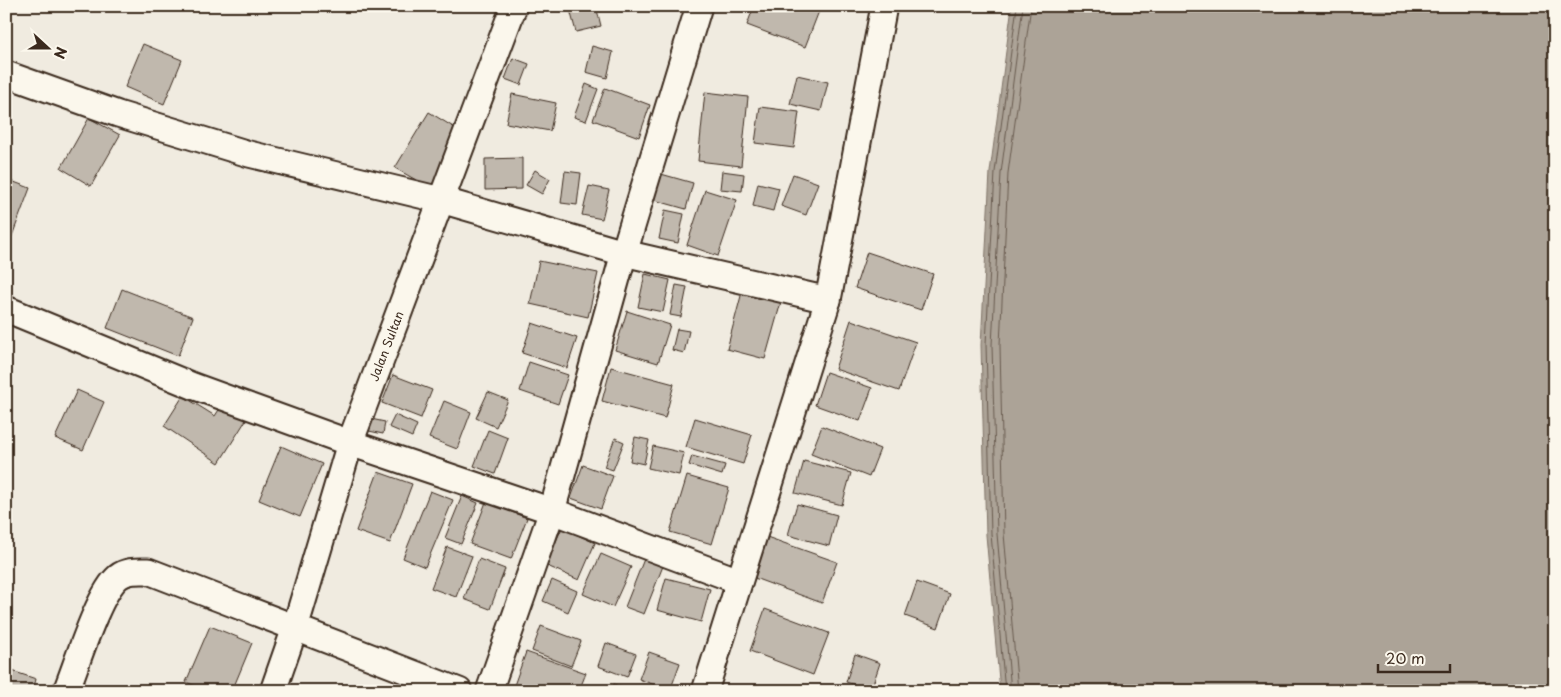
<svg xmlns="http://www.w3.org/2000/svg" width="1561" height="697" viewBox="0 0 1561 697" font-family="'Playpen Sans',sans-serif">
<rect width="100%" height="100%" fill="#f0ebe0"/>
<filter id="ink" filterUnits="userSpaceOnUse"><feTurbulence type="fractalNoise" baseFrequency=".02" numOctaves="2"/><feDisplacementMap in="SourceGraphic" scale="10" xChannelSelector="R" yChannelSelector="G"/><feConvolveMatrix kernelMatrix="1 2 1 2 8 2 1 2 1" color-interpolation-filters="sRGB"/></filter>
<g filter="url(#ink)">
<!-- water -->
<path fill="#aca397" stroke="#7f7367" d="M1012 6H1555V691H1000L986 535 981 345 990 172Z"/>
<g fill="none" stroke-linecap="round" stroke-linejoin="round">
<!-- shore -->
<g stroke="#685a4e" stroke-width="1">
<path d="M1005 691 991 534 986 344 995 172 1017 6"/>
<path d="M1011 691 997 534 992 345 1001 173 1023 6"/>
<path d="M1018 691 1004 534 1000 345 1008 173 1031 6"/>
</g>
</g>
<!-- building -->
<g fill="#c0b8ad" stroke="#3b2a1e">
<path d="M569 6H596L601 26 576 32Z"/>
<path d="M754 6H821L805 47 747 25Z"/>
<path d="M143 44 182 60 164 104 125 87Z"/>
<path d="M592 46 613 52 607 78 586 72Z"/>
<path d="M513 58 529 64 521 85 505 79Z"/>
<path d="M797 75 828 82 821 111 790 104Z"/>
<path d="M586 84 598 89 586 121 574 117Z"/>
<path d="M605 88 650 105 639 137 593 120Z"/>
<path d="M705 92 748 97 741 166 698 161Z"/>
<path d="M512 94 556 103 550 131 506 123Z"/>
<path d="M760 107 799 112 794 148 755 143Z"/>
<path d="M429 112 463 133 430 188 395 168Z"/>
<path d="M89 118 120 135 91 186 61 168Z"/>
<path d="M522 158V189L485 190V159Z"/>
<path d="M535 170 550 179 542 194 526 185Z"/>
<path d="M565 171 581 173 577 205 561 203Z"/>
<path d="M722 171 744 174 742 191 720 189Z"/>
<path d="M661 174 693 183 686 209 654 200Z"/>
<path d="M793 174 818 183 806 215 781 206Z"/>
<path d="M6 179 30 188 6 252Z"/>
<path d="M758 183 779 188 773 211 753 206Z"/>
<path d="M589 186 609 190 602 219 582 215Z"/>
<path d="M705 190 737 200 718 256 687 245Z"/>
<path d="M665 210 684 214 678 243 659 239Z"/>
<path d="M867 252 933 274 921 310 855 288Z"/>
<path d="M539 261 598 273 588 317 530 304Z"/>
<path d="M645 274 670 280 663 312 638 307Z"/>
<path d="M676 285 687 287 681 317 670 315Z"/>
<path d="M122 289 193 317 178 356 107 328Z"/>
<path d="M742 292 781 302 765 359 727 349Z"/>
<path d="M627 311 670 325 658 363 615 350Z"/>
<path d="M851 320 916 342 899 391 835 369Z"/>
<path d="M532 323 577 338 567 368 522 353Z"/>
<path d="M677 329 689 331 684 353 672 350Z"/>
<path d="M529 362 568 375 558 404 520 391Z"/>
<path d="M611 367 674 384 665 418 602 401Z"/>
<path d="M826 372 872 388 860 421 815 405Z"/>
<path d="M393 375 432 390 421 418 382 403Z"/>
<path d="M77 390 104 402 83 450 55 438Z"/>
<path d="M488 392 508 400 496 427 476 418Z"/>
<path d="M183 396 215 416 222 405 246 420 219 463 164 426Z"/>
<path d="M444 401 471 412 457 449 429 438Z"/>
<path d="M395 415 417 425 412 437 389 427Z"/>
<path d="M695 418 752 435 743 464 686 447Z"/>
<path d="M371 419 385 422 383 434 369 431Z"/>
<path d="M822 426 880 449 869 477 811 454Z"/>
<path d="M488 430 508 438 495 474 474 466Z"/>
<path d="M635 437 649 440 644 464 630 461Z"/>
<path d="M615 438 624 442 613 470 604 467Z"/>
<path d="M281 446 322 464 300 517 259 500Z"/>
<path d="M653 446 684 453 679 475 648 468Z"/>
<path d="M692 456 725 465 722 475 689 465Z"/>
<path d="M804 461 851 473 842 505 795 493Z"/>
<path d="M583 465 613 476 601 509 571 498Z"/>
<path d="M378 472 412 484 390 543 356 531Z"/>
<path d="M687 476 729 488 712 544 670 532Z"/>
<path d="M430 491 453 500 425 567 403 558Z"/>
<path d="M462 496 478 503 461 544 445 538Z"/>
<path d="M486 502 527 518 511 559 470 544Z"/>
<path d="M797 504 837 515 829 546 788 535Z"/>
<path d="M562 528 595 543 579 580 545 565Z"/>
<path d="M764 536 837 562 822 603 749 576Z"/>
<path d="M447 547 472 556 456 597 431 588Z"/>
<path d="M601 554 631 567 613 607 583 594Z"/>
<path d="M479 559 505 569 490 609 464 599Z"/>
<path d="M644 559 663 566 644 614 625 607Z"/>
<path d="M666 578 710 589 701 622 657 610Z"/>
<path d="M552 580 577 591 568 612 543 601Z"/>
<path d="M917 582 950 594 938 628 905 616Z"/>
<path d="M765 609 829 633 813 675 750 651Z"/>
<path d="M210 626 252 643 232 691H207L186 682Z"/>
<path d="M541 626 581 641 571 666 532 651Z"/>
<path d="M606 643 636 654 627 677 598 666Z"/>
<path d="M526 652 586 673 579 691H512Z"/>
<path d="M649 652 680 663 670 691 639 679Z"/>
<path d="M855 654 880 663 871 690 846 682Z"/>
<path d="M6 669 36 679 33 691H6Z"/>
<path d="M614 684 630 691H611Z"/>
</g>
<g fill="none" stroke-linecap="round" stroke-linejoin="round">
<!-- minor casing -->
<g stroke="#3b2a1e" stroke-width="29">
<g id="minor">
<path d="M6 74 118 114 249 154 441 200 624 253 828 300"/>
<path d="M6 309 193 386 350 443 552 511 739 581"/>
<path d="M66 691C77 664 98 594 118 577 127 570 137 571 148 571L459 691"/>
<path d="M273 691 295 628 350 443 514 6"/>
<path d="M489 691 552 511 624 253 699 6"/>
<path d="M705 691 828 300 884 6"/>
</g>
</g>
<!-- minor -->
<use href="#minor" stroke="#fbf7ec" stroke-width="25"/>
</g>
</g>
<g text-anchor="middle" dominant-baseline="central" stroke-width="4" stroke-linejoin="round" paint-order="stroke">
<!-- street labels -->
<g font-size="12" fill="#3b2a1e" stroke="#fbf7ec">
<text transform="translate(386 346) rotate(-69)">Jalan Sultan</text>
</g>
</g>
<!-- margin -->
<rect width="1561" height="697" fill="none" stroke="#fbf7ec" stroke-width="25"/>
<rect x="12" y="12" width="1536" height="672" fill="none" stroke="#3b2a1e" stroke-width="2" filter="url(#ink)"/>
<!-- north arrow -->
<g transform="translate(48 48) rotate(111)" stroke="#fbf7ec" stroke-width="4" paint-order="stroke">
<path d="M0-4L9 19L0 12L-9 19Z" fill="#3b2a1e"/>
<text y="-8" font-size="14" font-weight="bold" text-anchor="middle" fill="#3b2a1e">N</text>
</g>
<!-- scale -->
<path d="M1378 664v8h72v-8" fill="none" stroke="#3b2a1e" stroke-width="2.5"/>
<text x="1386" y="664" font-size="15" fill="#3b2a1e" stroke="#fbf7ec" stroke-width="4" paint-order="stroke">20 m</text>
</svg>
